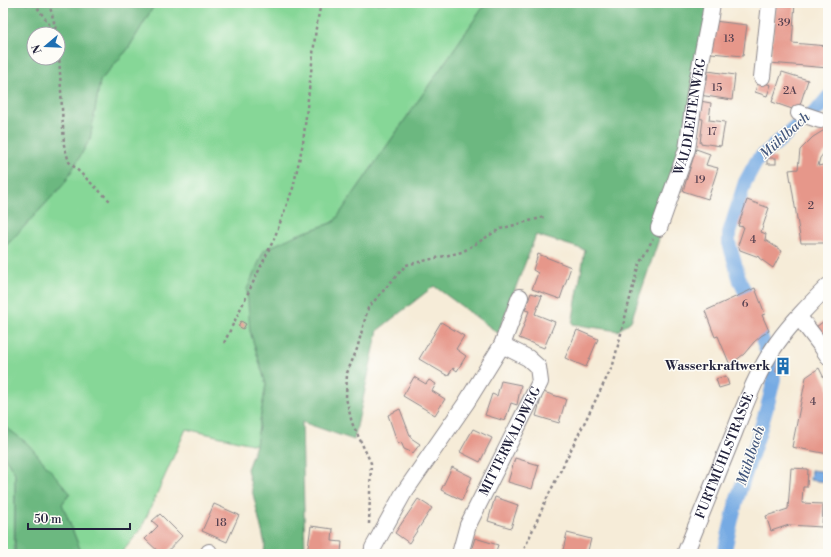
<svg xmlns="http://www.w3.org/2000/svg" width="831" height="557" viewBox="0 0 831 557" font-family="'Libre Bodoni',serif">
<rect width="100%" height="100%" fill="#fdfcf7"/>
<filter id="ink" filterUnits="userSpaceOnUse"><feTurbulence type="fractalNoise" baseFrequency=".025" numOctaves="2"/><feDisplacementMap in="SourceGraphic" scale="8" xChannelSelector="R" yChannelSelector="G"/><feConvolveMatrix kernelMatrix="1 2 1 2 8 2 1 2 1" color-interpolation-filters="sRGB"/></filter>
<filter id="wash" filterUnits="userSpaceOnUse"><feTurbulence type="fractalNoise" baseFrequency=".012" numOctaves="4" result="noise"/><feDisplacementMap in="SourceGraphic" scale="16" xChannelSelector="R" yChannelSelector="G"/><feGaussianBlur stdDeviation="0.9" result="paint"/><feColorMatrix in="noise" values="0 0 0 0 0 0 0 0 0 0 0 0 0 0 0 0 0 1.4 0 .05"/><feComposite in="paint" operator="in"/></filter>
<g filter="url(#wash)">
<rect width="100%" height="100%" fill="#f6ecd8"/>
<!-- green -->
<g fill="#86d797" stroke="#547c69">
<path d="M154 3H486L334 222 294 236 250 331 266 384 256 445 186 429 141 529 124 550 118 554H82L62 504 70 494 6 428 3 434V249L64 184 90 139 100 81 128 49 155 4Z"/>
<path d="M3 454 15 473 14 554H3Z"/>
</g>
<!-- forest -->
<g fill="#6cb880" stroke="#476d5e" fill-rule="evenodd">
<path d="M3 3H154L155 4 128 49 100 81 90 139 64 184 3 249ZM34 34H58V58H34Z"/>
<path d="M486 3H709L685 148 649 228 659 239 631 321 618 331 572 324 585 250 536 235 498 333 434 286 378 330 354 440 302 422 305 554H264L265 544 247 469 256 445 266 384 250 331 247 289 264 250 294 236 334 222Z"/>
<path d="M6 427 28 444 70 493 62 504 82 554H15V473L3 454V434Z"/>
</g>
<!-- water -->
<path fill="#76aae3" stroke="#4c668f" d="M811 470 828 472 827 482 810 480Z"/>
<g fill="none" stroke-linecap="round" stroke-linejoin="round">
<!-- canal -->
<g stroke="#76aae3" stroke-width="14">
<path d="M745 292 740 281 729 243V233L745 182 757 160 800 123 818 109 828 97"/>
<path d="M724 554 736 502 759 434 769 400 774 379 772 366 761 336"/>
</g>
</g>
<g id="blocks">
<!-- building -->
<g fill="#e6978a">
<path d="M776 3H795L792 43 828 46V68L770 63Z"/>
<path d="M714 21 747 25 743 56 711 53Z"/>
<path d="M708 71 735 75 732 100 699 95 702 79 707 80Z"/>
<path d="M782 72 808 80 798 111 772 102Z"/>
<path d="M758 81 771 85 767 96 755 92Z"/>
<path d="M700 101 711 103 709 120 725 122 721 146 700 143 703 119 697 118Z"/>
<path d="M828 119V150L824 153 820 158 818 166 828 164V243H801L789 170 798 169 800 150 813 137 826 129 823 121Z"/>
<path d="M696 149 710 154 706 165 718 168 708 199 683 191Z"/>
<rect x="767" y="158" width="9" height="6"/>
<path d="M747 200 769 208 761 232 766 234 765 240 782 251 773 268 759 258V257L740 250 738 245 744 227 738 226Z"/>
<path d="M538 254 571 267 560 299 532 289 538 273 533 270Z"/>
<path d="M755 288 765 314 762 315 769 331 761 336 754 342 744 354 730 365 718 336 715 337 705 311Z"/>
<path d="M531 293 542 296 535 314 555 322 544 348 519 338 529 311 525 310Z"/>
<path d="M828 318V343L816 327Z"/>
<path d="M241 321 246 324 243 329 238 326Z"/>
<path d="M441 322 464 336 456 349 466 356 457 371 453 368 448 376 419 359Z"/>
<path d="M577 330 598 339 586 367 565 358Z"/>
<path d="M779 357 789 359 786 374 776 372Z"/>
<path d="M819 368 828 386V454L792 447 806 377Z"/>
<path d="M726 376 729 385 719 388 716 379Z"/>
<path d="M414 377 426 384 429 380 436 384 432 391 445 399 435 415 403 396Z"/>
<path d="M501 381 521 385 517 405 511 403 505 421 485 415 492 394 497 396Z"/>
<path d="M543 392 566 399 559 423 536 416Z"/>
<path d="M400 409 411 438 420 444 413 453 404 449 401 442 398 444 388 415Z"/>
<path d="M473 429 492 438 480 462 460 452Z"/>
<path d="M515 458 539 465 532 489 508 482Z"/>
<path d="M452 467 472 477 462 500 441 490Z"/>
<path d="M791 468 808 469 807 487H803L802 503 823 504 822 527 789 525 771 531 766 516 788 509Z"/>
<path d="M495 497 518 505 511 528 488 521Z"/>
<path d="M418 499 432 508 409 543 395 533Z"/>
<path d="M214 504 239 515 227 542 202 531Z"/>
<path d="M160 514 182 536 165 554H161L145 539 158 526 152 521Z"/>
<path d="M311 526 333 529 332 541 342 542 341 552 331 551 330 554H307Z"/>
<path d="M567 533 591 539 587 554H562Z"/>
<path d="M475 538 498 545 495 554H470Z"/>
</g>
</g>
</g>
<g filter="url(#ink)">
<use href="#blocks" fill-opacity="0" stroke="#8c878a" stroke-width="1"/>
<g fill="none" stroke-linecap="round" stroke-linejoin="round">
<!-- minor casing -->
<g stroke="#8c878a" stroke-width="18">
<g id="minor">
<path d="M762 77 770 3"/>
<path d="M799 113 820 120"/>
<path id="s1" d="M659 228 687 149 696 87 710 16 712 3"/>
<path d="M799 317 822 347 828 356"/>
<path d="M208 554 209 552"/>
<path d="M372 554 373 548 403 494 466 403 502 345 520 297"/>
<path id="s2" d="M460 554 468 525 540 382 538 367 528 358 502 345"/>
<path id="s3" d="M685 554C701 514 718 473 734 433 746 402 758 370 777 343 792 322 810 304 828 286"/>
</g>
</g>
<!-- path -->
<g stroke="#8c878a" stroke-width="2.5" stroke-dasharray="3 3" stroke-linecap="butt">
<path d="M34 3 56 34"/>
<path d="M49 3 57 34"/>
<path d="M58 36 64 145 69 162 110 201"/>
<path d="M824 153 828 157"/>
<path d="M224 343 274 239 293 188 303 143 316 28 321 3"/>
<path d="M369 524 371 463 352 423 346 398 347 373 357 349 368 308 406 265 462 252 500 229 544 217"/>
<path d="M522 554 546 500 613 365 639 263 653 239"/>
</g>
<!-- minor -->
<use href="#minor" stroke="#fff" stroke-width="16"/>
</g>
</g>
<!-- icons -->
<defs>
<g id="building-bare" transform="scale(1.38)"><path d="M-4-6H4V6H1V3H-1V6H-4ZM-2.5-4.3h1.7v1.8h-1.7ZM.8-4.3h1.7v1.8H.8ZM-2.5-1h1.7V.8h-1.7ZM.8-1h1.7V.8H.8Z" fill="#1f6fb2" stroke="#fdfcf7" stroke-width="2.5" paint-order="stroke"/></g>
</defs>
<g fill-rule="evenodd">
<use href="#building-bare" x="783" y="366"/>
</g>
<g text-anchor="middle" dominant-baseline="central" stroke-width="3" stroke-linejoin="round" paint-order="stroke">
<!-- number labels -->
<g font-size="11" fill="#533f4f">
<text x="784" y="23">39</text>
<text x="729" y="39">13</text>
<text x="717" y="88">15</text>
<text x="790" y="91">2A</text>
<text x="712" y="132">17</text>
<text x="700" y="180">19</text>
<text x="811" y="206">2</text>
<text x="753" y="240">4</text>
<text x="745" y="304">6</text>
<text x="813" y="402">4</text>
<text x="221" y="523">18</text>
</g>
<!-- street labels -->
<g font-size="13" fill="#22223b" stroke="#fdfcf7">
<text stroke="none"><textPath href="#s1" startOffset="116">WALDLEITENWEG</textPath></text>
<text stroke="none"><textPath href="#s2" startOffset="124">MITTERWALDWEG</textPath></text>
<text stroke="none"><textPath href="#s3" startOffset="106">FURTMÜHLSTRASSE</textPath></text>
</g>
<!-- poi labels -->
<g font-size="13" font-weight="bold" fill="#22223b" stroke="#fdfcf7" text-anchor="end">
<text x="770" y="366">Wasserkraftwerk</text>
</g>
<!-- water labels -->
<g font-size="14" font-style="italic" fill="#44587e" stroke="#fdfcf7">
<text transform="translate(785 136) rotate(-42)">Mühlbach</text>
<text transform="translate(751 456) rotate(-72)">Mühlbach</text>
</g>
</g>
<!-- margin -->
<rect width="831" height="557" fill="none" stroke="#fdfcf7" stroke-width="16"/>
<!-- north arrow -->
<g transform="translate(46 46) rotate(251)"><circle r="19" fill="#fdfcf7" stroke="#a5a5ac"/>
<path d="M0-3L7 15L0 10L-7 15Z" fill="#1f6fb2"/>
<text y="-6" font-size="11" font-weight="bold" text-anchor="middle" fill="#22223b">N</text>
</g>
<!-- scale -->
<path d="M28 523v6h102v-6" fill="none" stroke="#22223b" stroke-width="2"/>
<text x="34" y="523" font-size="12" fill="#22223b" stroke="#fdfcf7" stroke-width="3" paint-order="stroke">50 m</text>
</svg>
